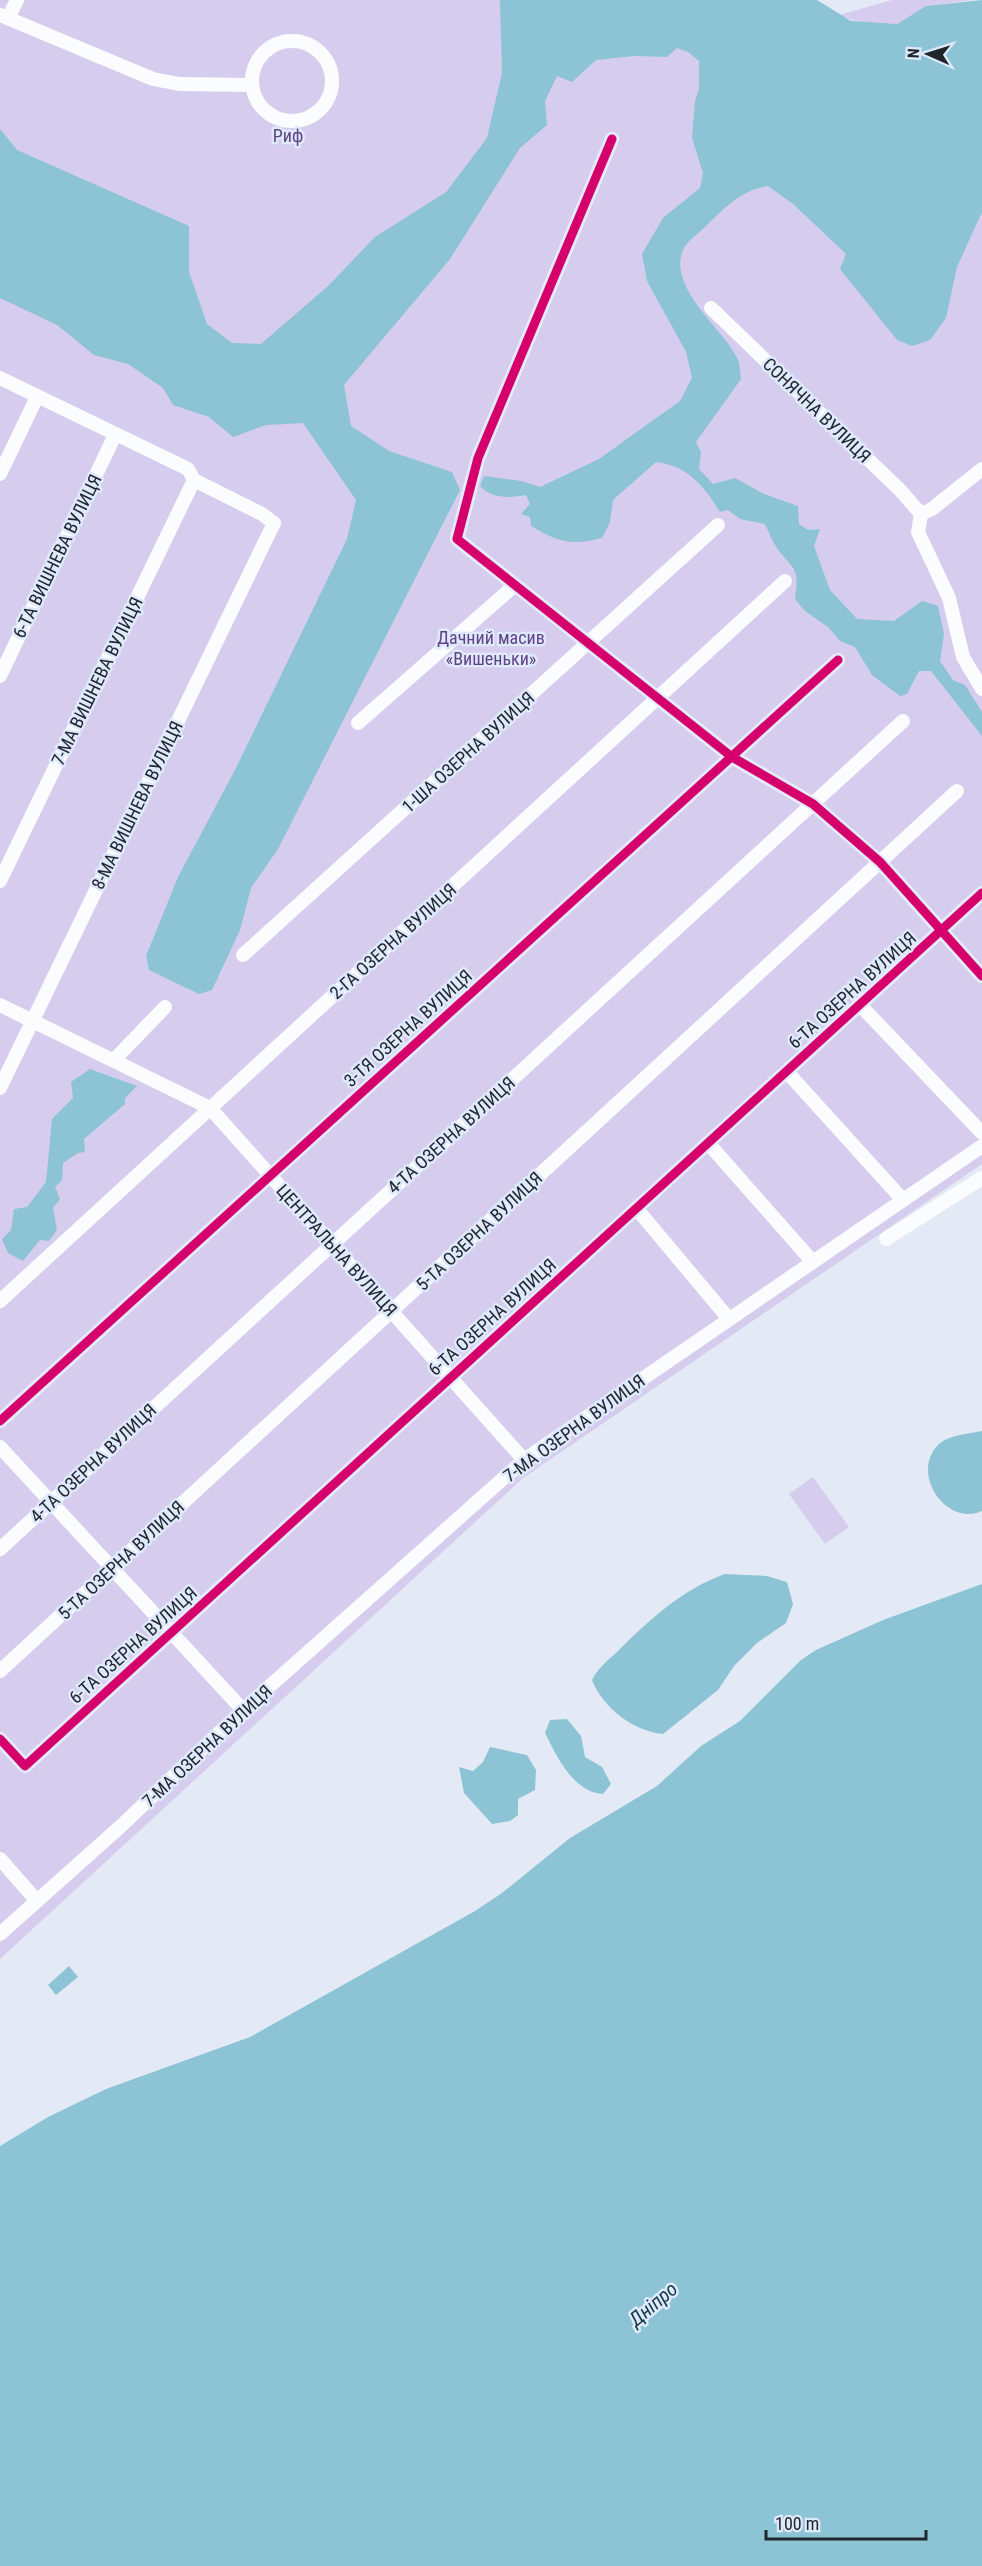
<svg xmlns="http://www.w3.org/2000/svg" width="982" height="2566" viewBox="0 0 982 2566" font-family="'Roboto Condensed',sans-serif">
<rect width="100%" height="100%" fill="#e4eaf5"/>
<!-- green -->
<g fill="#d5ccee">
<path d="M0 0H710L982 124V1164L523 1478 0 1959Z"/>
<path d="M892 0H973L926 6 897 24H863L839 15Z"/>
<path d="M813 1477 849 1527 825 1544 789 1494Z"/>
</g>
<!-- water -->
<g fill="#8cc4d5">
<path d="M500 0H817L851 21 897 24 926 6 982 0V212L957 267 946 318 930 340 912 346 897 340 840 269 846 254 793 204 768 186C740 191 727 206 707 225 700 232 689 240 684 248 665 285 721 327 736 356 740 362 740 371 741 379L696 442 701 452 699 469 713 484 735 478 764 494 798 506 799 524 808 530 820 529 814 546 830 590 857 619 894 621 922 601 938 606 944 634 940 661 953 680 965 685 982 712V736L931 671H919L907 694 900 696 872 675 855 647 840 641 828 627 805 611 795 599C799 568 796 572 779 551 773 543 769 533 765 524L740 519 728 510 720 512C705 487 687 465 656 462L613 500 610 522 602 538C571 546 558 542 531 526L530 517 521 514 530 504 526 495C509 498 492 499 480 486L484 476 521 481 540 487 599 459 680 401 692 378 686 352 647 281 642 254 663 218 700 188 703 173 692 138 695 101 699 89V61L688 52 677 48 667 57 634 56 596 60 572 82 557 76 545 101 547 125 520 148 450 259 344 385 351 426 389 451 452 472 460 490 278 849 251 888 240 930 212 990 199 994 149 970 146 956 178 877 235 770 347 539 356 500 303 423 266 425 233 437 209 417 173 405 163 388 128 364 94 355 57 325 0 298V129L17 150 189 226V272L207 324 232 343 261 344 328 286 375 237 446 192 487 138 502 73Z"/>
<path d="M90 1069 137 1086 125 1098V1104L84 1139 85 1152 78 1153 63 1163 62 1180 55 1187 60 1199 53 1208 57 1230 49 1241 40 1240 23 1261 8 1253 2 1239 11 1230 14 1209 27 1207 46 1182 52 1119 73 1098 71 1082Z"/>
<path d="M982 1431V1511C946 1527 910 1473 938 1445 948 1435 968 1434 982 1431Z"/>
<path d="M725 1574 767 1576 787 1582 793 1604 786 1623 757 1643 734 1666 718 1690 663 1734C633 1731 603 1708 592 1680 598 1668 606 1662 616 1653 648 1621 682 1589 725 1574Z"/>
<path d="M982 1584V2566H0V2146L48 2117 106 2089 250 2037 475 1911 502 1893 570 1838 657 1786 701 1746 740 1721 801 1660 816 1650 883 1620Z"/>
<path d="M567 1719 581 1736 585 1757 602 1767 611 1784 603 1794C573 1792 557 1757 545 1733L550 1720Z"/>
<path d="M490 1747 527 1755 536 1770 535 1790 518 1799V1815L510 1821 492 1824 464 1793 459 1767 473 1771 483 1762Z"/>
<path d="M69 1966 78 1977 56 1995 48 1985Z"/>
</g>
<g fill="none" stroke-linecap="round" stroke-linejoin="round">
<!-- minor -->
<g stroke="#fbfcfe" stroke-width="14">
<path d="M0 15 153 79 179 84 252 85"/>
<path d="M8 18 17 0"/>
<circle cx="292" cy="81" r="40"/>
<path d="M612 139 478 458 457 539 732 757 813 804 880 862 982 976"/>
<path d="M711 308 900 490 921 514"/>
<path d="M0 378 188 469 194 480 262 514 274 523 0 1088"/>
<path d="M0 474 37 397"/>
<path d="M921 514 918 532 949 598 963 657 982 689"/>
<path d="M921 514 932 509 982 469"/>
<path d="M0 676 115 435"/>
<path d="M358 723 514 586"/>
<path d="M0 881 194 480"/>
<path d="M243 955 718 525"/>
<path d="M0 1005 210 1108 524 1460"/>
<path d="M860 1005 982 1133"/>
<path d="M114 1060 165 1007"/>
<path d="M787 1072 903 1200"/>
<path d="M708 1143 812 1261"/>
<path d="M636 1208 729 1319"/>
<path d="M886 1239 982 1178"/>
<path d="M0 1301 785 581"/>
<path d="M0 1421 838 660"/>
<path d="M0 1447 243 1710"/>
<path d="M0 1549 903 721"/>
<path d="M0 1671 957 791"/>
<path d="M0 1739 25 1766 982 893"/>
<path d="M0 1859 37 1901"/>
<path d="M0 1934 121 1826 243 1710 524 1460 982 1146"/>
</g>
<!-- cycleway casing -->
<g stroke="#dee9fb" stroke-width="13">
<g id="cycleway">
<path d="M612 139 478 458 457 539 732 757 813 804 880 862 982 976"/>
<path d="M0 1421 838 660"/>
<path d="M0 1739 25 1766 982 893"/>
</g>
</g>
<!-- cycleway -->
<use href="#cycleway" stroke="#d6006c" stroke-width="9"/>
</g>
<g text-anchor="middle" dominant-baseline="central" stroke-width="5" stroke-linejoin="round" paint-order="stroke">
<!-- park labels -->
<g font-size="18" fill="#604285" stroke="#dee9fb">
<text x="288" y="135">Риф</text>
<text x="491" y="637">Дачний масив<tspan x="491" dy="21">«Вишеньки»</tspan></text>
</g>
<!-- street labels -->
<g font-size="18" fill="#21262e" stroke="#dee9fb">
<text transform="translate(817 410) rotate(44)">СОНЯЧНА ВУЛИЦЯ</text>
<text transform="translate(57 556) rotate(-64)">6-ТА ВИШНЕВА ВУЛИЦЯ</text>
<text transform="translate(97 681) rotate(-64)">7-МА ВИШНЕВА ВУЛИЦЯ</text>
<text transform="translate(468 752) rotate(-42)">1-ША ОЗЕРНА ВУЛИЦЯ</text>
<text transform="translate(137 805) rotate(-64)">8-МА ВИШНЕВА ВУЛИЦЯ</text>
<text transform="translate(393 941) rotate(-42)">2-ГА ОЗЕРНА ВУЛИЦЯ</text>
<text transform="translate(852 990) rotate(-42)">6-ТА ОЗЕРНА ВУЛИЦЯ</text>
<text transform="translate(408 1028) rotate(-42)">3-ТЯ ОЗЕРНА ВУЛИЦЯ</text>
<text transform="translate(451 1135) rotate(-42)">4-ТА ОЗЕРНА ВУЛИЦЯ</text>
<text transform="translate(479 1231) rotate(-43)">5-ТА ОЗЕРНА ВУЛИЦЯ</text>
<text transform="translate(337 1250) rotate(48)">ЦЕНТРАЛЬНА ВУЛИЦЯ</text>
<text transform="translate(492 1317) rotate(-42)">6-ТА ОЗЕРНА ВУЛИЦЯ</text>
<text transform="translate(574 1428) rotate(-36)">7-МА ОЗЕРНА ВУЛИЦЯ</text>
<text transform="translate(93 1463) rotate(-43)">4-ТА ОЗЕРНА ВУЛИЦЯ</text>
<text transform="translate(121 1560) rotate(-43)">5-ТА ОЗЕРНА ВУЛИЦЯ</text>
<text transform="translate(133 1645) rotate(-42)">6-ТА ОЗЕРНА ВУЛИЦЯ</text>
<text transform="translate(207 1746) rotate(-43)">7-МА ОЗЕРНА ВУЛИЦЯ</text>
</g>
<!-- water labels -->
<g font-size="20" font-style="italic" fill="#133841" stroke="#dee9fb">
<text transform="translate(653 2304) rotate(-40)">Дніпро</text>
</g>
</g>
<!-- north arrow -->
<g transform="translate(928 54) rotate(273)" stroke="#dee9fb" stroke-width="4.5" paint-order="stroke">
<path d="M0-4.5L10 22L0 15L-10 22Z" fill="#21262e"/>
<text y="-9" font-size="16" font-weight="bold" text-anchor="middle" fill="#21262e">N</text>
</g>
<!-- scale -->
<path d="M766 2530v9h160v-9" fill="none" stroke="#21262e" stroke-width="3"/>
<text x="775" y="2530" font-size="18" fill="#21262e" stroke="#dee9fb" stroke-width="4.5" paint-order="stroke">100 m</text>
</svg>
